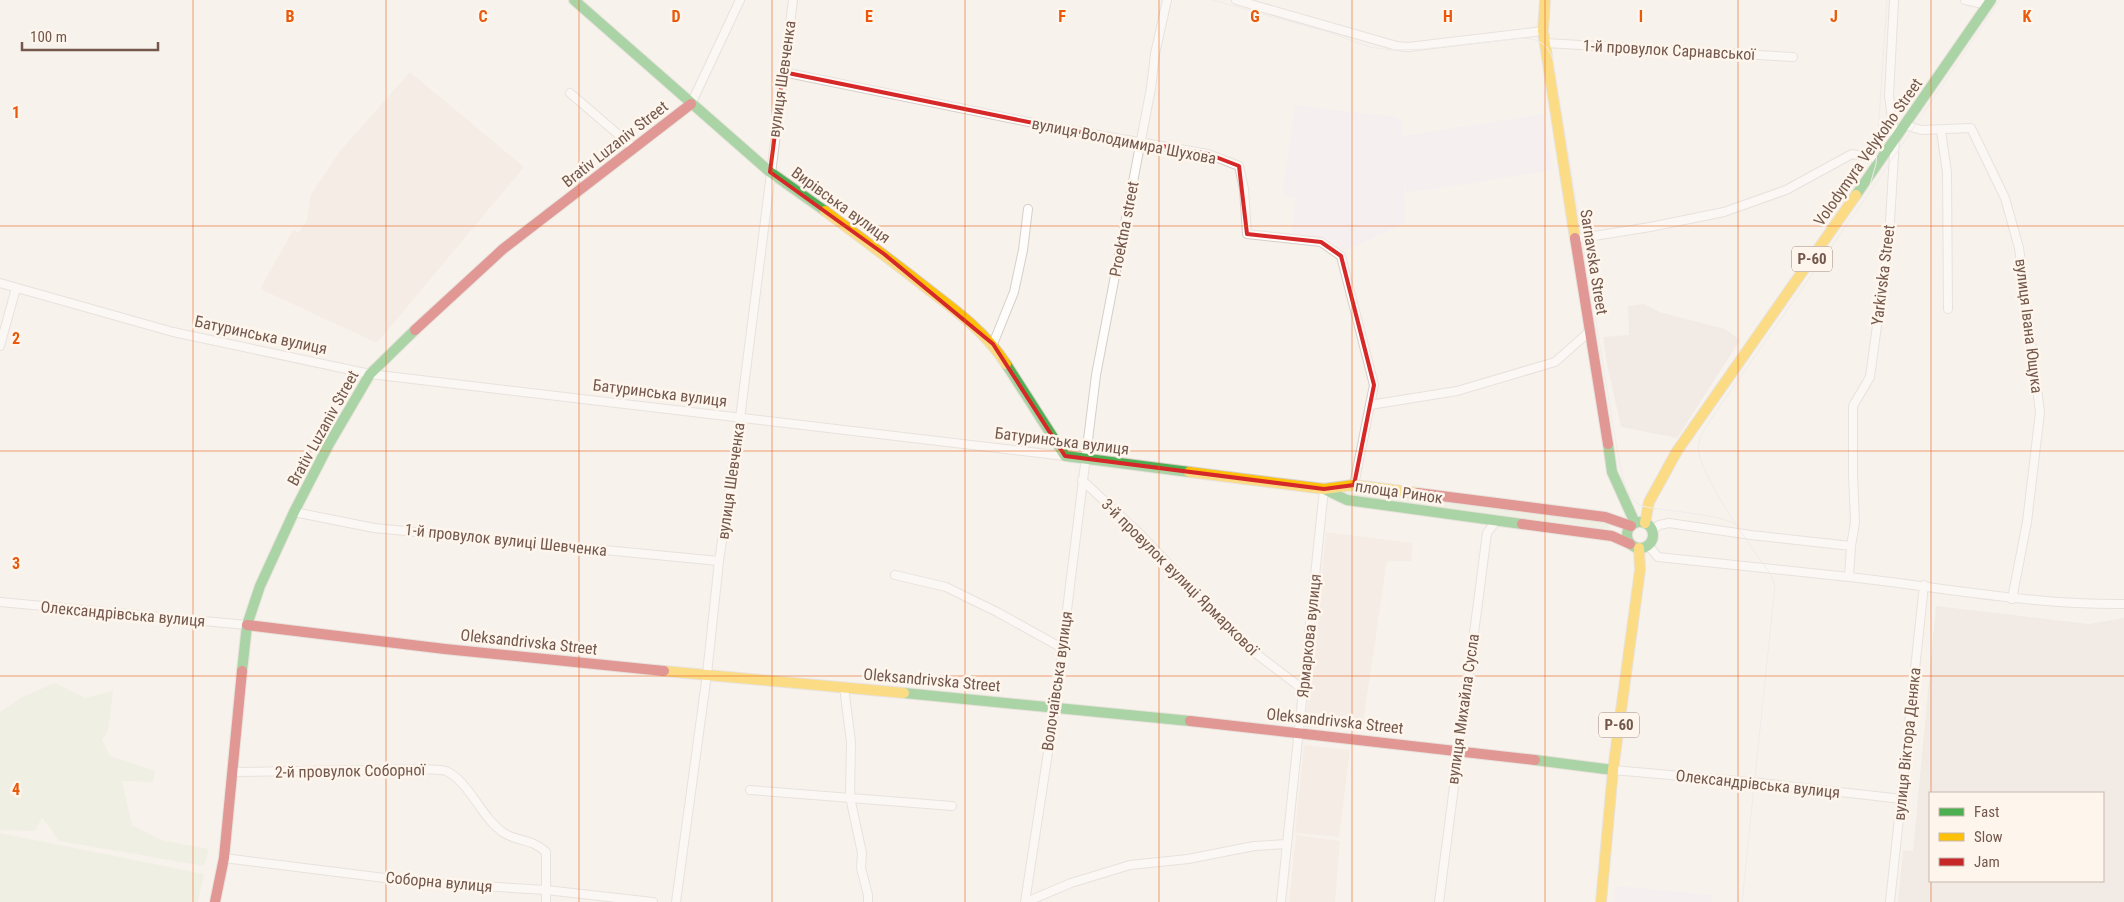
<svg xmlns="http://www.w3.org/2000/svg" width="2124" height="902" viewBox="0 0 2124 902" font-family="'Roboto Condensed',sans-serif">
<rect width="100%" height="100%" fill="#f7f2ec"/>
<!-- commercial -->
<g fill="#f4e4dd">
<path d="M410 72 524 167 377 343 260 289 293 230 299 233 307 220 310 196 340 151Z"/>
<path d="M1326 532 1413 543 1411 561H1387L1362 730 1305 727Z"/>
<path d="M1304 745 1350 750 1339 837 1295 833Z"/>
<path d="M1296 835 1340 841 1335 902H1289Z"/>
</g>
<!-- industrial -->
<g fill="#eae2dc" fill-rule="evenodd">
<path d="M1644 304 1659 312 1725 329 1740 340 1677 438 1621 427 1606 359 1603 337 1629 335 1628 306Z"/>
<path d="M1936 606 2089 624 2124 618V902H1898L1903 850 1913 851ZM2103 793V881H1930V793Z"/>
</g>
<!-- education -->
<g fill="#f3eaf3">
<path d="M1295 105 1394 117 1402 121 1403 136 1544 114 1552 170 1427 190 1406 192 1404 166 1405 223 1344 251 1328 239 1292 233 1295 198 1282 195Z"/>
<path d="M1615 886 1713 895 1712 902H1614Z"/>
</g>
<!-- green -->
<g fill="#e5edd7">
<path d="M1348 489 1608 523 1609 529 1348 495 1346 491Z"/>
<path d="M55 683 85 698 113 691 108 731 102 740 110 756 155 771 153 782 122 781 132 825 161 840 209 849 204 866 59 841 42 817 35 831 0 830V712L22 697Z"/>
<path d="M0 833 204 874 198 902H0Z"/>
</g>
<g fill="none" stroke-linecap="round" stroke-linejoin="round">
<!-- street casing -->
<g stroke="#d6cec8" stroke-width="10">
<g id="street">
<path d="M1236 0 1397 46 1408 47 1543 31"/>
<path d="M1965 0 1988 5"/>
<path d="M1545 43 1793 57"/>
<path d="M783 72 1058 128 1208 154 1239 166 1244 189 1247 234 1321 242 1341 256 1374 385 1354 485"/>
<path d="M570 93 634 148"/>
<path d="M691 104 740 0"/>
<path d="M1905 125 1921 130 1971 128 2005 198 2019 248 2040 412 2027 522 2012 599"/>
<path d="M1941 131 1947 172 1948 309"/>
<path d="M1575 239 1650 227 1724 212 1786 190 1852 154 1881 159"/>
<path d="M0 283 173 332 370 374 1065 456"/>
<path d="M993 344 1014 292 1023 250 1028 209"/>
<path d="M0 346 16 288"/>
<path d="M1370 405 1457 391 1555 362 1590 331"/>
<path d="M1082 480 1140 534 1246 646 1304 690"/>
<path d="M294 512 374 528 719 561"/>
<path d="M1652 531 1659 525 1669 523 1751 535 1851 546 1849 577C1940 587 2031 605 2124 604"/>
<path d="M1648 545 1658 557 1849 577"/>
<path d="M1851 546 1855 523 1853 474V406L1870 377 1889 237 1895 139 1889 96 1894 0"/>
<path d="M895 575 946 587 997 612 1062 648"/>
<path d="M0 602 247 625"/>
<path d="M844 687 851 742 850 797 862 853 861 868 868 895V902"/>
<path d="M1613 770 1761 783 1902 799"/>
<path d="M233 772 423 769C429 770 439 769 446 771 470 782 481 818 504 833 518 842 531 838 546 852V902"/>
<path d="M750 790 952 806"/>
<path d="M224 858 417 882 546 890 653 902"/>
<path d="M676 902 707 674 719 561 740 418 793 0"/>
<path d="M1025 902 1055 707 1096 375 1151 88 1155 54 1167 0"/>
<path d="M1026 902 1071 883 1130 865 1188 859 1254 846 1287 844"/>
<path d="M1281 902 1324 489"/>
<path d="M1439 902 1487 533 1497 520"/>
<path d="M1890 902 1924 585"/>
</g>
</g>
<!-- fast casing -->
<g stroke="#d6cec8" stroke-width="12">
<g id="fast">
<path d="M574 0 770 172 825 211"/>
<path d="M1856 195 1991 0"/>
<path d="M1006 364 1065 456 1189 472"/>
<path d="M1608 444 1612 472 1635 523"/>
<path d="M1324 489 1347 500 1522 524"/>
<circle cx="1640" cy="535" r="13"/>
<path d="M242 671 247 625 260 586 294 512 329 444 370 374 415 330"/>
<path d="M904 693 1190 721"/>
<path d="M1535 760 1613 770"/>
</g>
</g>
<!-- slow casing -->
<g stroke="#d6cec8" stroke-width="12">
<g id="slow">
<path d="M1545 0 1543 31 1575 238"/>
<path d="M825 211C860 237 895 263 929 290 958 312 986 333 1006 364"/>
<path d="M1189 472 1324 489 1354 485 1418 493"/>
<path d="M1645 523 1649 502 1677 451 1856 195"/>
<path d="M664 671 904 693"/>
<path d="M1601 902 1613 770 1640 570 1639 548"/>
</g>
</g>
<!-- jam casing -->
<g stroke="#d6cec8" stroke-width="12">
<g id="jam">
<path d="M1575 238 1608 444"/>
<path d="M415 330 503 249 691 104"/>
<path d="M1418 493 1605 517 1631 526"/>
<path d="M1522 524 1612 536 1630 544"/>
<path d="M247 625 445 649 664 671"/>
<path d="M1190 721 1535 760"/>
<path d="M215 902 224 858 242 671"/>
</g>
</g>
<!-- street -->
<use href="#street" stroke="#fefdfc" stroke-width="8"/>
<!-- fast -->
<use href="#fast" stroke="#4caf50" stroke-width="10"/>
<!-- slow -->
<use href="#slow" stroke="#ffc107" stroke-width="10"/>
<!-- jam -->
<use href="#jam" stroke="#c62828" stroke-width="10"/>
<!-- tram -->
<g stroke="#e4e2e5" stroke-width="1">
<path d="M1212 0 1328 32 1370 47 1391 50 1423 49 1522 38C1539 39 1548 44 1553 60L1618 455C1622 473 1624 498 1642 506 1665 512 1724 513 1739 527"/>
<path d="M1870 185 1876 164 1887 0"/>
<path d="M1742 902 1775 585 1771 575C1754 551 1698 474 1698 447 1699 436 1708 425 1713 416L1880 177 2000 0"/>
</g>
</g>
<!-- marked area -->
<path d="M0 0H2124V902H0ZM783 72 1058 128 1208 154 1239 166 1247 234 1321 242 1341 256 1374 385 1354 485 1324 489 1065 456 993 344 884 254 770 172Z" fill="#f7f2ec" fill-opacity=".55" fill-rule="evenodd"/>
<path fill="none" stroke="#d62828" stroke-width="4" stroke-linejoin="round" d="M783 72 1058 128 1208 154 1239 166 1247 234 1321 242 1341 256 1374 385 1354 485 1324 489 1065 456 993 344 884 254 770 172Z"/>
<!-- grid -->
<path fill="none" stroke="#e8590c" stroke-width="1" stroke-opacity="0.55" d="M193 0V902M386 0V902M579 0V902M772 0V902M965 0V902M1159 0V902M1352 0V902M1545 0V902M1738 0V902M1931 0V793M0 226H2124M0 451H2124M0 676H2124M1931 881V902"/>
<g text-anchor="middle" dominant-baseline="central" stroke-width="5" stroke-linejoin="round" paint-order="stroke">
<!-- shield labels -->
<g fill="#fef6ed" stroke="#9d877c" stroke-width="1">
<rect x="1792" y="246.5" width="40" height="25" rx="4"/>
<rect x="1599" y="712.5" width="40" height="25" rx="4"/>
</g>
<g font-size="15" font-weight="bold" fill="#74584c">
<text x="1812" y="259">Р-60</text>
<text x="1619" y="725">Р-60</text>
</g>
<!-- street labels -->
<g font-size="16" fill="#74584c" stroke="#fef6ed">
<text transform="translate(1669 50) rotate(3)">1-й провулок Сарнавської</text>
<text transform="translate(782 79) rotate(-82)">вулиця Шевченка</text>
<text transform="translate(1124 141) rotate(11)">вулиця Володимира Шухова</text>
<text transform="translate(615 144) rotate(-38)">Brativ Luzaniv Street</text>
<text transform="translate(1868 152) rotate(-55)">Volodymyra Velykoho Street</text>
<text transform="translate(841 205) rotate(36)">Вирівська вулиця</text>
<text transform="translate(1124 229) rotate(-79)">Proektna street</text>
<text transform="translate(1594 262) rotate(81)">Sarnavska Street</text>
<text transform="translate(1883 275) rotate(-83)">Yarkivska Street</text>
<text transform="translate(2029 326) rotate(83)">вулиця Івана Ющука</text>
<text transform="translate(261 335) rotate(12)">Батуринська вулиця</text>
<text transform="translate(660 393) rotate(7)">Батуринська вулиця</text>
<text transform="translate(323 428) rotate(-61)">Brativ Luzaniv Street</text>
<text transform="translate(1062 441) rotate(7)">Батуринська вулиця</text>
<text transform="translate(731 481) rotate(-82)">вулиця Шевченка</text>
<text transform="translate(1399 492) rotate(8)">площа Ринок</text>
<text transform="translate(506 540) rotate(6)">1-й провулок вулиці Шевченка</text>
<text transform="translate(1180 577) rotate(45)">3-й провулок вулиці Ярмаркової</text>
<text transform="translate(123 614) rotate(5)">Олександрівська вулиця</text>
<text transform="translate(1309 636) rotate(-84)">Ярмаркова вулиця</text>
<text transform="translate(529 642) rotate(6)">Oleksandrivska Street</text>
<text transform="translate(932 680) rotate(5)">Oleksandrivska Street</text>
<text transform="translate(1057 681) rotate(-82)">Волочаївська вулиця</text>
<text transform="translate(1463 709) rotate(-82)">вулиця Михайла Сусла</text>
<text transform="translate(1335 721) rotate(6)">Oleksandrivska Street</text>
<text transform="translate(1907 744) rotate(-84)">вулиця Віктора Деняка</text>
<text transform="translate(350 771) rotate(-1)">2-й провулок Соборної</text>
<text transform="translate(1758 784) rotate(6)">Олександрівська вулиця</text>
<text transform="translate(439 882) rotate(5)">Соборна вулиця</text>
</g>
</g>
<g font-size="16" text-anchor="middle" font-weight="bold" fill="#e8590c" stroke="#fef6ed" stroke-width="5" stroke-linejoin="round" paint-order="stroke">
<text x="290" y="22">B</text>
<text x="483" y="22">C</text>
<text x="676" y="22">D</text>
<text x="869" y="22">E</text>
<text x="1062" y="22">F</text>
<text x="1255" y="22">G</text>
<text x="1448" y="22">H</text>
<text x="1641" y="22">I</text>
<text x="1834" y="22">J</text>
<text x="2027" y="22">K</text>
<text x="16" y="118">1</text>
<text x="16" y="344">2</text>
<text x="16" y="569">3</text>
<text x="16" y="795">4</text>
</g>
<!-- legend -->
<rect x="1929" y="792" width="175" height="90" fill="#fef6ed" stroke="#c7b7ad"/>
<rect x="1939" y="808" width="25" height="8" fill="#4caf50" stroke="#c7b7ad"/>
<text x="1974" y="817" font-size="15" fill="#74584c">Fast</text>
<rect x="1939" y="833" width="25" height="8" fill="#ffc107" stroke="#c7b7ad"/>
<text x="1974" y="842" font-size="15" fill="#74584c">Slow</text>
<rect x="1939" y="858" width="25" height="8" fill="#c62828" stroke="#c7b7ad"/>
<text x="1974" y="867" font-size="15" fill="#74584c">Jam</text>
<!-- scale -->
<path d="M22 42v8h136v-8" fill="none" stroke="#74584c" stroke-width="2.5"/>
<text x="30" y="42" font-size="15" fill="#74584c" stroke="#fef6ed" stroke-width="4" paint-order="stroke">100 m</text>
</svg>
